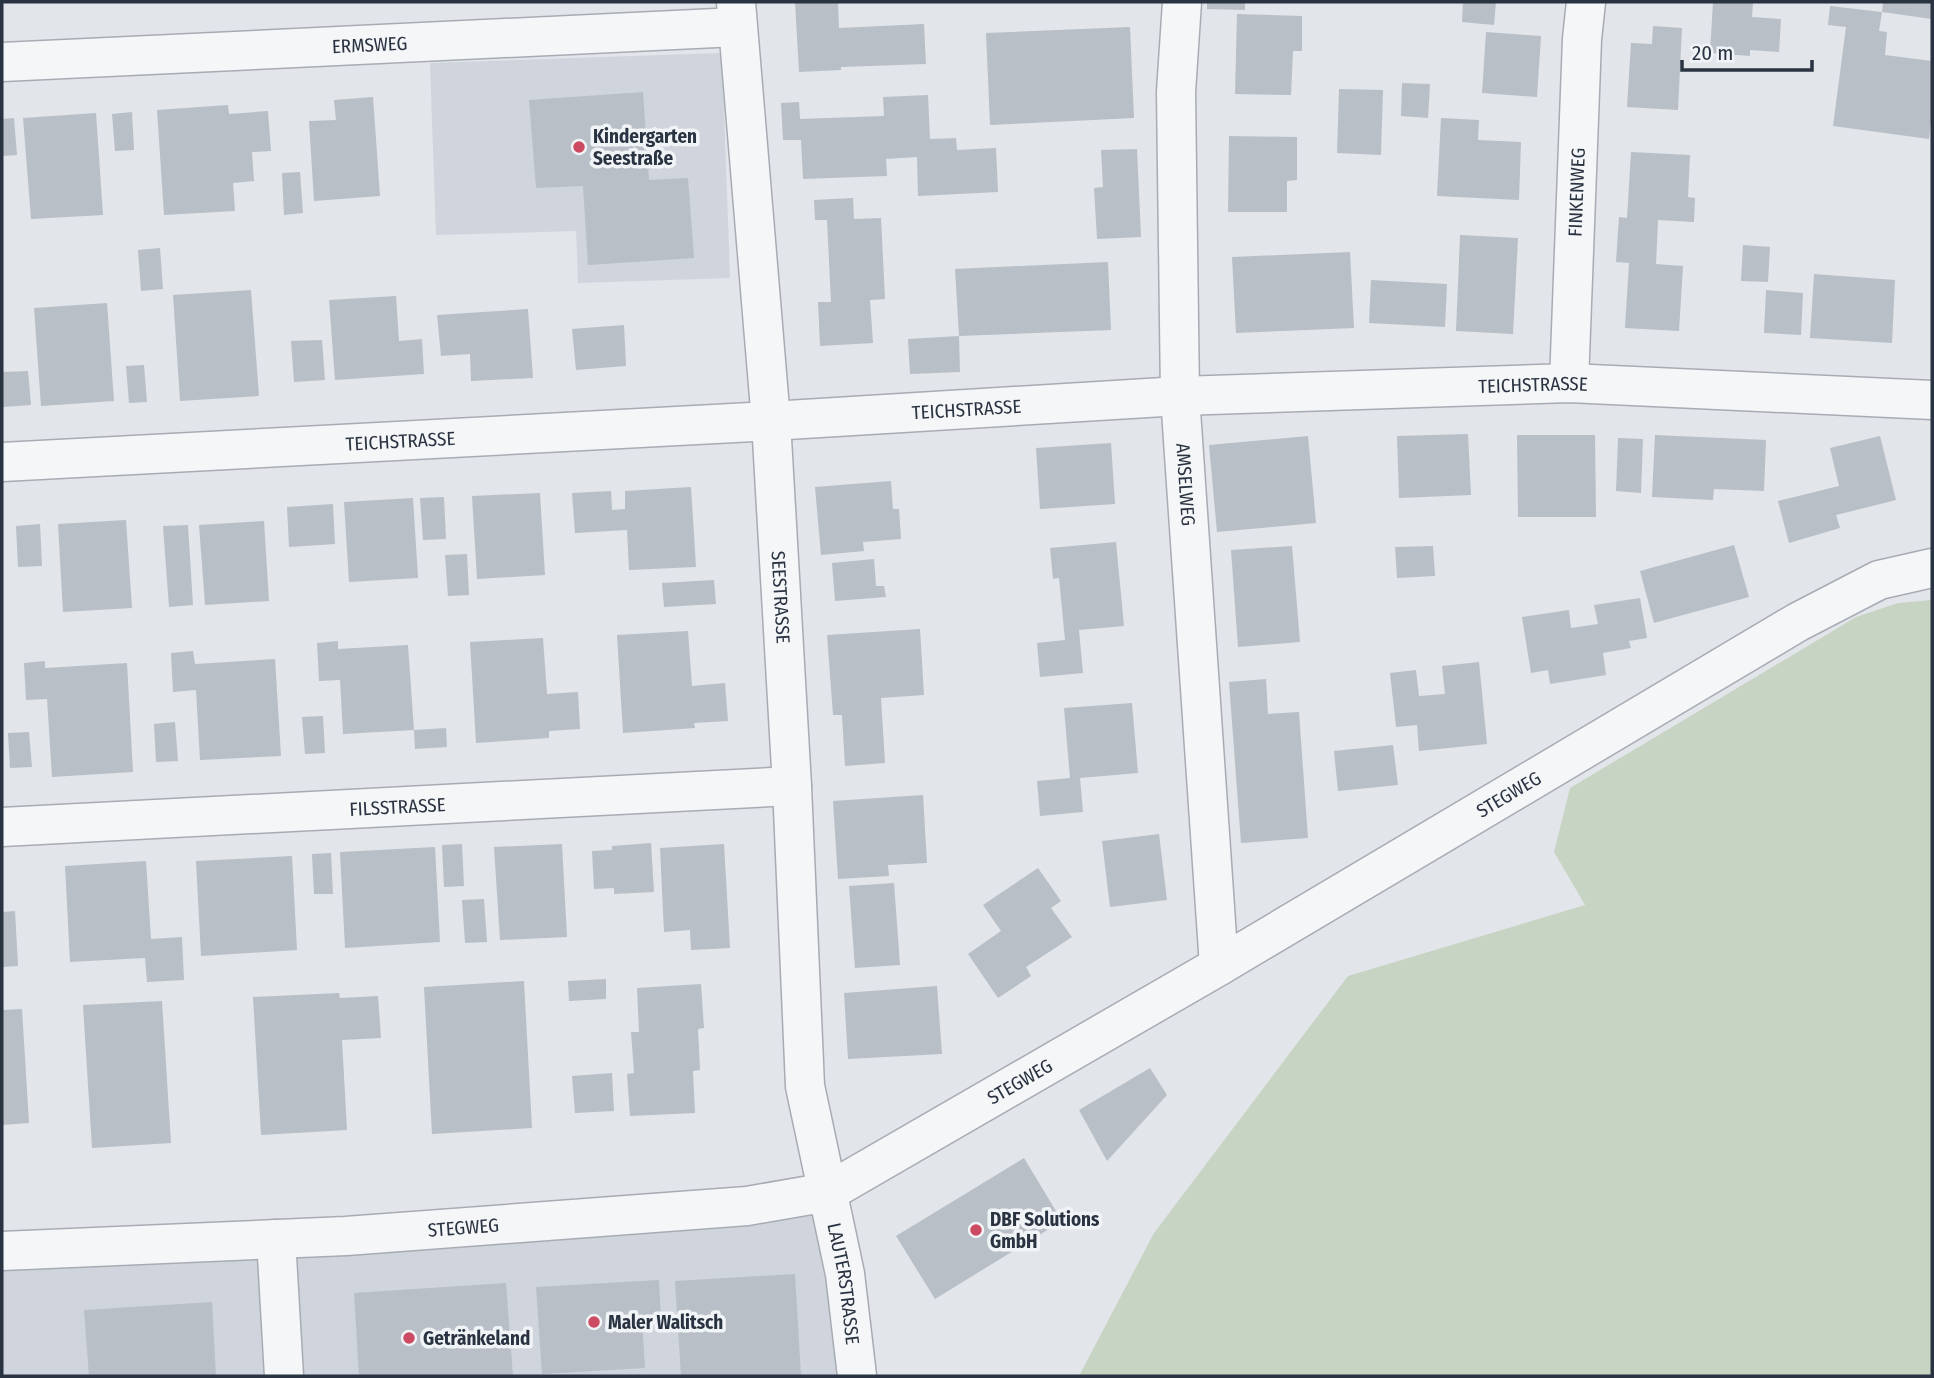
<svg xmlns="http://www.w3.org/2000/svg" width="1934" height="1378" viewBox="0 0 1934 1378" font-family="'Fira Sans Condensed',sans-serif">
<rect width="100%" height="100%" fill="#e2e5ea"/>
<!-- built -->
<g fill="#d0d4dc">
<path d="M722 53 730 278 578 283 576 231 436 235 430 63Z"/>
<path d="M828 1204 841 1376H2V1257Z"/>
</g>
<!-- green -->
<path fill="#c8d4c3" d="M1932 600V1376H1079L1154 1233 1348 976 1585 905 1554 852 1570 788 1856 617 1898 603Z"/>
<!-- building -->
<g fill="#b9bfc7">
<path d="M795 2H838L839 28 924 24 926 64 841 67V70L799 72Z"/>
<path d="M1207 2H1245V10L1207 9Z"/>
<path d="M1463 2H1496L1494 25 1462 22Z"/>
<path d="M1713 2H1753L1752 17 1781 19 1779 52 1750 50V56L1710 53Z"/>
<path d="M1883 2H1932V19L1882 12Z"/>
<path d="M1830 6 1882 12 1879 31 1887 32 1885 55 1932 61V109L1929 139 1833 126 1846 27 1828 25Z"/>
<path d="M1237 14 1302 16V51H1293L1291 95 1235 94Z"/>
<path d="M1653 26 1682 28 1678 110 1627 107 1631 43 1652 44Z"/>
<path d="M1130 27 1134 118 990 125 986 33Z"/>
<path d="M1486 32 1541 36 1537 97 1482 93Z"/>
<path d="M1402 83 1430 84 1428 118 1401 116Z"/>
<path d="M1339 89 1383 90 1381 155 1337 153Z"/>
<path d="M643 92 649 180 688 178 694 258 588 265 583 186 536 188 529 100Z"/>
<path d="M928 95 930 139 956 138 957 150 996 148 998 192 918 196 917 157 886 159 887 176 803 179 801 140H783L781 103 799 102 800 119 884 116 883 97Z"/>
<path d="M373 97 380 196 314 201 309 121 336 120 334 100Z"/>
<path d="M228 105 229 114 268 111 271 151 252 152 254 181 233 183 235 211 164 215 157 110Z"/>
<path d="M132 112 134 150 115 151 112 114Z"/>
<path d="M96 113 103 215 31 219 23 118Z"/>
<path d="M14 118 17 155 2 156V119Z"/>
<path d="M1441 118 1479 120 1478 140 1521 142 1519 200 1437 196Z"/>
<path d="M1229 136 1297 137V180L1287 181V212H1228Z"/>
<path d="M1137 149 1141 237 1097 239 1094 188 1103 187 1101 150Z"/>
<path d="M1631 152 1690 155 1688 197 1695 198 1694 222 1658 220 1656 264 1683 266 1679 331 1625 328 1629 263 1616 262 1619 217 1627 218Z"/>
<path d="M300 172 303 213 284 215 282 173Z"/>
<path d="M853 198 854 219 881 218 885 299 870 300 873 343 820 346 818 302H831L827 220H815L814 200Z"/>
<path d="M1460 235 1518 238 1513 334 1456 331Z"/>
<path d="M1743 245 1770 247 1768 282 1741 281Z"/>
<path d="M160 248 163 289 141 291 138 250Z"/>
<path d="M1350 252 1354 328 1236 333 1232 257Z"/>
<path d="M1108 262 1111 330 959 336 960 372 910 374 908 339 959 336 955 269Z"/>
<path d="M1814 274 1895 280 1892 343 1810 338Z"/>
<path d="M1371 280 1447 284 1445 327 1369 323Z"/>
<path d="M251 290 259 396 180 401 173 295Z"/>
<path d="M1766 290 1803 293 1801 335 1764 333Z"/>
<path d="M396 296 399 341 422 339 424 374 335 380 329 300Z"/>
<path d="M107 303 114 401 41 406 34 308Z"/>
<path d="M528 309 533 378 471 381 470 354 441 356 437 315Z"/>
<path d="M624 325 626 366 576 370 572 329Z"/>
<path d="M322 340 325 380 294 382 291 341Z"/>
<path d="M144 365 147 402 129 403 126 366Z"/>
<path d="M28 371 31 405 2 407V372Z"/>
<path d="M1468 434 1471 495 1399 498 1397 436Z"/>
<path d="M1517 435H1595L1596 517H1518Z"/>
<path d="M1655 435 1766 440 1764 491 1714 489 1713 500 1652 497Z"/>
<path d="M1308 436 1316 523 1217 532 1209 445Z"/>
<path d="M1880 436 1896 500 1836 515 1840 528 1789 543 1778 501 1839 486 1830 448Z"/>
<path d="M1618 438 1643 439 1641 493 1616 491Z"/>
<path d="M1111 443 1115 504 1040 509 1036 448Z"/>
<path d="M891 481 893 509H899L901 539 863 542 864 551 821 555 815 487Z"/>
<path d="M691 487 696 567 629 570 627 530 575 533 572 493 611 491 612 510 625 509V491Z"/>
<path d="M540 493 545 575 477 579 472 496Z"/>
<path d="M444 497 446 539 423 540 420 498Z"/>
<path d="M413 498 418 578 349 582 344 502Z"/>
<path d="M333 504 335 544 289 547 287 507Z"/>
<path d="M126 520 132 608 63 612 58 524Z"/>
<path d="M264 521 269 601 205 605 199 525Z"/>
<path d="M40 524 42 566 18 567 16 526Z"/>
<path d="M188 525 193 605 169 607 163 526Z"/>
<path d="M1116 542 1124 626 1079 630 1083 673 1040 677 1037 643 1065 640 1059 578 1053 579 1050 548Z"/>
<path d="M1734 545 1749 597 1654 623 1640 571Z"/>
<path d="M1292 546 1300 642 1238 647 1231 550Z"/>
<path d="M1433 546 1435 576 1397 578 1395 547Z"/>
<path d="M467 554 469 595 448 596 445 555Z"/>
<path d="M874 559 876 586H884L886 597 835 601 832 563Z"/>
<path d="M714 580 716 604 664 607 662 583Z"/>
<path d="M1640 598 1647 638 1629 641 1631 648 1603 653 1606 675 1550 684 1548 670 1531 673 1522 617 1569 610 1571 628 1598 624 1594 605Z"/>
<path d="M920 629 924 695 881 698 885 763 845 766 842 715H833L827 635Z"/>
<path d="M688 631 692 686 725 683 728 721 694 723 695 728 623 733 617 635Z"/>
<path d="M543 638 547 694 578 692 580 729 549 731V738L476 743 470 642Z"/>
<path d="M338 641V649L408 645 414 730 343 734 340 680 319 681 317 643Z"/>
<path d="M193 651 195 664 275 659 281 756 200 760 196 690 173 692 171 653Z"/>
<path d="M45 661V668L127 663 133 772 52 777 47 699 26 700 24 663Z"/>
<path d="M1479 662 1487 744 1419 751 1417 725 1396 727 1390 673 1416 670 1419 696 1445 694 1442 666Z"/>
<path d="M1266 679 1268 714 1299 712 1308 838 1241 843 1229 682Z"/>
<path d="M1132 703 1138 773 1080 778 1083 812 1040 816 1037 781 1070 778 1064 708Z"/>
<path d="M323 716 325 753 305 754 302 717Z"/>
<path d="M175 722 178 761 156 762 154 724Z"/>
<path d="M446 728 447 747 415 749 414 730Z"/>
<path d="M29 732 32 767 10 768 8 733Z"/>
<path d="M1393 745 1398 785 1338 791 1334 751Z"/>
<path d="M923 795 927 863 888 865 889 876 838 879 833 801Z"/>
<path d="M1159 834 1167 900 1110 907 1102 841Z"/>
<path d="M651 843 654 892 614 894V888L594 889 592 851 612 850V846Z"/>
<path d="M462 844 464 886 444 887 442 845Z"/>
<path d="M562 844 567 937 500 940 494 847Z"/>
<path d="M724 844 730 948 691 950 690 930 664 932 660 848Z"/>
<path d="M435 847 440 942 345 948 340 852Z"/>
<path d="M331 853 333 894H314L312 854Z"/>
<path d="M292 856 297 950 201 956 196 861Z"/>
<path d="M146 861 151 939 182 937 184 980 147 982 145 958 70 962 65 866Z"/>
<path d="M1038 868 1061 901 1051 908 1072 937 1026 967 1031 976 998 998 968 954 1001 931 983 905Z"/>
<path d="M894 883 900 965 855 968 849 886Z"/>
<path d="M484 899 487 942 465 943 462 900Z"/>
<path d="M15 911 18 966 2 967V912Z"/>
<path d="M606 979V999L569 1001 568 981Z"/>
<path d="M524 981 532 1128 432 1134 424 987Z"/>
<path d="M701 984 704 1028 698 1029 700 1070 693 1071 695 1113 630 1116 627 1074 634 1073 631 1032H639L637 988Z"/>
<path d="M937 986 942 1054 848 1059 844 993Z"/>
<path d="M339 993 340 998 378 996 381 1038 342 1040 347 1130 261 1135 253 997Z"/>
<path d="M162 1001 171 1143 92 1148 83 1005Z"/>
<path d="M22 1009 29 1123 2 1125V1010Z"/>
<path d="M1150 1068 1167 1095 1107 1161 1079 1110Z"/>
<path d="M612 1073 614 1111 575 1113 572 1076Z"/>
<path d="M1024 1158 1062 1221 935 1299 896 1236Z"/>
<path d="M795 1274 801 1376H681L675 1281Z"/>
<path d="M659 1280 661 1319 642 1321 645 1368 542 1374 536 1287Z"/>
<path d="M506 1283 513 1376H359L354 1293Z"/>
<path d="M212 1302 216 1376H89L84 1310Z"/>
</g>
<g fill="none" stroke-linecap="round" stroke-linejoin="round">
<!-- minor casing -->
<g stroke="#a7acb4" stroke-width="41">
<g id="minor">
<path id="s1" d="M736 2 771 421 792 786 805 1086 845 1274 857 1376"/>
<path id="s2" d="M1182 2 1176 92 1180 396 1219 966"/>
<path id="s3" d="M2 62 737 27"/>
<path id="s4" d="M1569 383 1582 39 1586 2"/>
<path id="s5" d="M2 462 771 421 1180 396 1569 383 1932 400"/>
<path id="s6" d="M2 827 792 786"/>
<path d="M276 1239 284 1376"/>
<path id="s7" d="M2 1251 346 1236 747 1206 828 1192 1219 966 1798 622 1879 580 1932 568"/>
</g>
</g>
<!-- minor -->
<use href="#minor" stroke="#f4f6f8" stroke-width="38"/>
</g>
<!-- markers -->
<g fill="#cc4a62" stroke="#f1f4f7" stroke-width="2.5">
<circle cx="579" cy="147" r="7"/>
<circle cx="976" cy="1230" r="7"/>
<circle cx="594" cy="1322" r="7"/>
<circle cx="409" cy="1338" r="7"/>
</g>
<g text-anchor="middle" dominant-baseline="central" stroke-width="7" stroke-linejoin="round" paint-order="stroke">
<!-- street labels -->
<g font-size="19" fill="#2a3341" stroke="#f1f4f7">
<text stroke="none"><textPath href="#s3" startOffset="368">ERMSWEG</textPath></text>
<text stroke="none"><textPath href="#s4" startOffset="191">FINKENWEG</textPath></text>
<text stroke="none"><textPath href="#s5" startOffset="1533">TEICHSTRASSE</textPath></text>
<text stroke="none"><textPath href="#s5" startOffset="966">TEICHSTRASSE</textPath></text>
<text stroke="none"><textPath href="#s5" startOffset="399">TEICHSTRASSE</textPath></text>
<text stroke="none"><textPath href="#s2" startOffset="483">AMSELWEG</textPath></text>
<text stroke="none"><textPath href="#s1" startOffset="597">SEESTRASSE</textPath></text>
<text stroke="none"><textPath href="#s7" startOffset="1617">STEGWEG</textPath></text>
<text stroke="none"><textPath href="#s6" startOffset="396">FILSSTRASSE</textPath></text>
<text stroke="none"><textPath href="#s7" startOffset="1050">STEGWEG</textPath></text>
<text stroke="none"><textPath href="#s7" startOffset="462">STEGWEG</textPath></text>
<text stroke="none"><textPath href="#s1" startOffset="1288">LAUTERSTRASSE</textPath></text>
</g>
<!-- poi labels -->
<g font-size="19" font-weight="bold" fill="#2a3341" stroke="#f1f4f7" text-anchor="start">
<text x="593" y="136">Kindergarten<tspan x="593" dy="22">Seestraße</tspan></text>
<text x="990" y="1219">DBF Solutions<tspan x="990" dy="22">GmbH</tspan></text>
<text x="608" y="1322">Maler Walitsch</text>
<text x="423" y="1338">Getränkeland</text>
</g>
</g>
<!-- border -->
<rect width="1934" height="1378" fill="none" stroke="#2a3341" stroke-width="7"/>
<!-- scale -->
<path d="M1682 60v10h130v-10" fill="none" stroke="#2a3341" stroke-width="3.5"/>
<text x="1692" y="60" font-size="21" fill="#2a3341" stroke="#f1f4f7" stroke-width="5" paint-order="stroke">20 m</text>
</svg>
